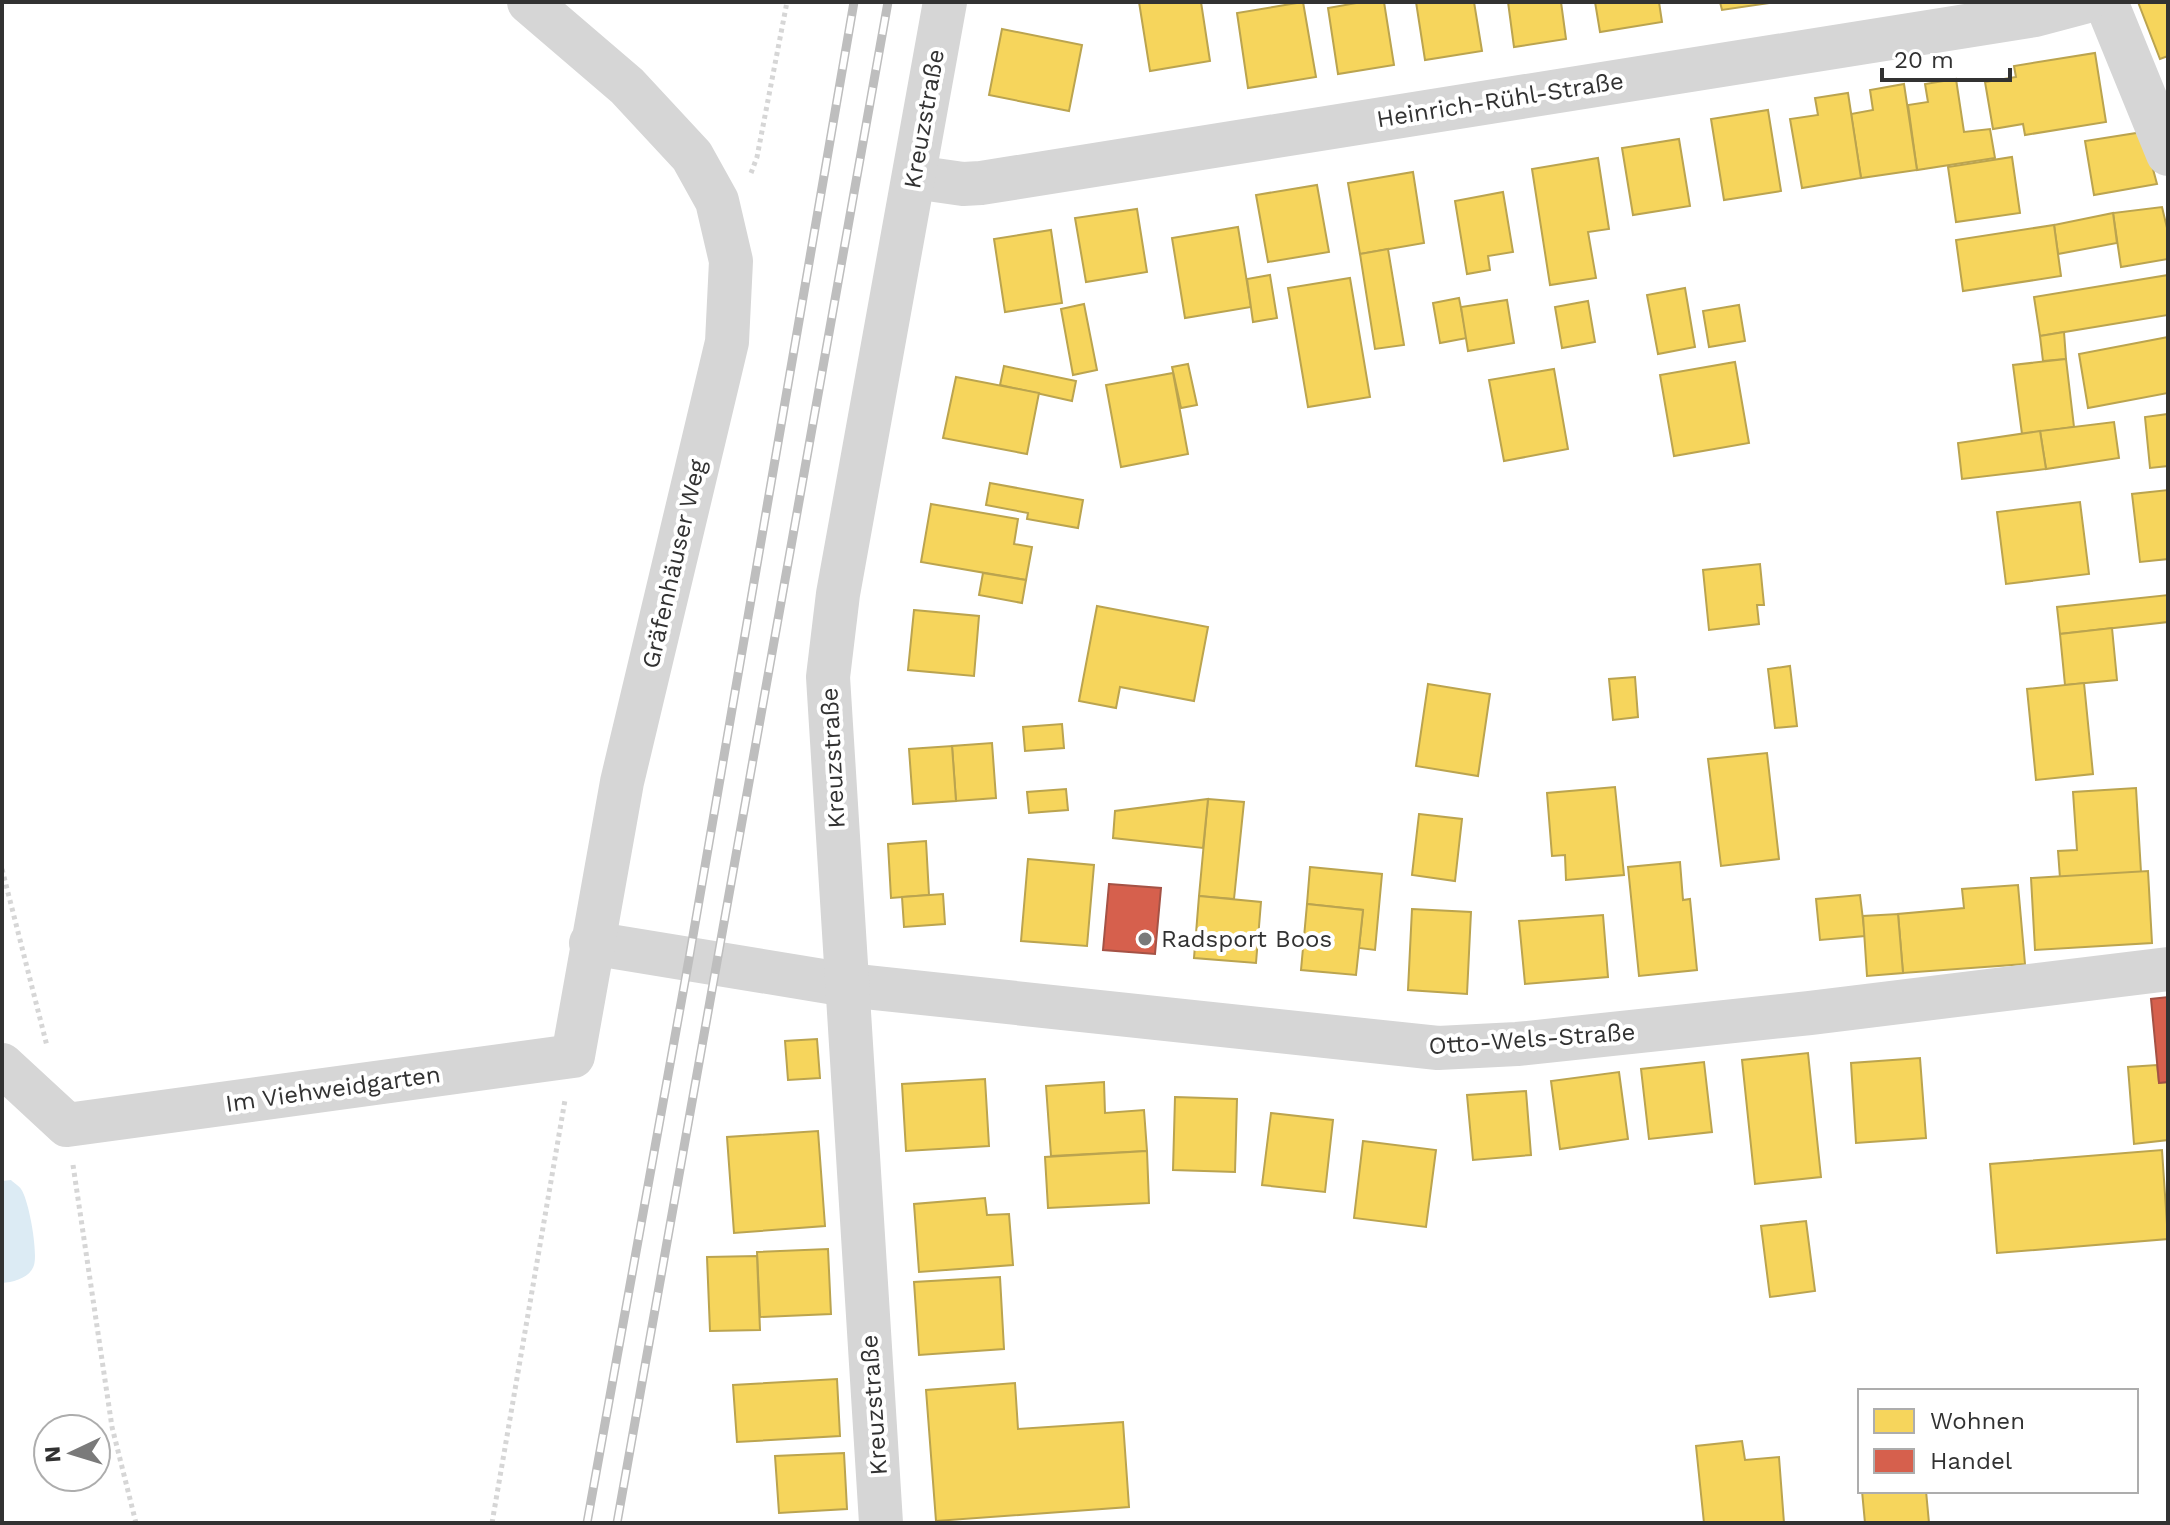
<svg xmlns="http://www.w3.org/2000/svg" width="2170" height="1525" viewBox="0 0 2170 1525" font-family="'Work Sans',sans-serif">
<rect width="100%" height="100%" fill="#fff"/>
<!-- water -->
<path fill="#dcebf4" d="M11 1180C13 1182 20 1187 21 1189 29 1200 38 1252 34 1265 30 1278 14 1282 2 1283V1181Z"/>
<!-- homes -->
<g fill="#f6d55c" stroke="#bba44f" stroke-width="2">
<path d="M1139 2H1201L1210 61 1150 71Z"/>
<path d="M1303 2 1316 77 1248 88 1237 13Z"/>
<path d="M1362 2H1384L1394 65 1338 74 1328 8Z"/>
<path d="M1416 2H1474L1482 51 1425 60Z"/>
<path d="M1508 2H1561L1566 39 1514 47Z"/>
<path d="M1595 2H1659L1662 22 1600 32Z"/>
<path d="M1720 2H1776L1722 10Z"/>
<path d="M2138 2H2168V56L2160 59Z"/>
<path d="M1002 29 1082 45 1069 111 989 95Z"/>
<path d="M2095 53 2106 122 2025 135 2023 124 1993 129 1985 82 2016 77 2014 66Z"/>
<path d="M1956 79 1964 132 1990 129 1995 158 1917 170 1908 105 1928 102 1925 84Z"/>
<path d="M1904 84 1917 170 1861 178 1851 114 1873 110 1870 90Z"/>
<path d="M1848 93 1861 178 1802 188 1790 119 1818 115 1815 98Z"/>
<path d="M1768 110 1781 191 1724 200 1711 119Z"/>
<path d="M2143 132 2157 184 2094 195 2085 141Z"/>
<path d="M1679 139 1690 206 1633 215 1622 148Z"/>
<path d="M2012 157 2020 213 1956 222 1948 167Z"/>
<path d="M1598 158 1609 229 1588 232 1596 278 1550 285 1532 169Z"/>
<path d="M1413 172 1424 243 1360 254 1348 183Z"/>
<path d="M1317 185 1329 252 1268 262 1256 195Z"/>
<path d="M1503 192 1513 252 1488 256 1490 270 1467 274 1455 201Z"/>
<path d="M2162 207 2168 232V259L2121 267 2113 213Z"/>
<path d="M1137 209 1147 272 1086 282 1075 218Z"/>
<path d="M2113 213 2117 243 2058 254 2054 225Z"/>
<path d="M2054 225 2061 276 1963 291 1956 240Z"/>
<path d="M1238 227 1251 307 1185 318 1172 238Z"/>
<path d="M1051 230 1062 303 1005 312 994 239Z"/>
<path d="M1388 249 1404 345 1375 349 1360 254Z"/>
<path d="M1270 275 1277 318 1253 322 1247 279Z"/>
<path d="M2168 275V315L2040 336 2034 297Z"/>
<path d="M1350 278 1370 397 1308 407 1288 288Z"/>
<path d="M1685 288 1695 347 1658 354 1647 295Z"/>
<path d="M1459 298 1467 338 1440 343 1433 303Z"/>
<path d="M1507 300 1514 343 1468 351 1461 307Z"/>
<path d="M1588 301 1595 342 1562 348 1555 307Z"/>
<path d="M1084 304 1097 370 1073 375 1061 309Z"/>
<path d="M1739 305 1745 341 1709 347 1703 311Z"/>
<path d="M2064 332 2066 359 2043 361 2040 336Z"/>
<path d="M2168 337V393L2088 408 2079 354Z"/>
<path d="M2066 359 2074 427 2022 434 2013 365Z"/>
<path d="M1735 362 1749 443 1674 456 1660 375Z"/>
<path d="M1188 364 1197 405 1181 408 1172 367Z"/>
<path d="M1004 366 1076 381 1072 401 1000 385Z"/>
<path d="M1554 369 1568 449 1504 461 1489 380Z"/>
<path d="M1173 373 1188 454 1121 467 1106 385Z"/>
<path d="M956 377 1039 393 1027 454 943 438Z"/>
<path d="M2168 414V466L2150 468 2145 417Z"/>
<path d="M2114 422 2119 458 2046 469 2040 431Z"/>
<path d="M2040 431 2046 469 1962 479 1958 443Z"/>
<path d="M990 483 1083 500 1078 528 1027 519 1028 513 986 505Z"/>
<path d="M2168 490V559L2140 562 2132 494Z"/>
<path d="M2080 502 2089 574 2006 584 1997 512Z"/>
<path d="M931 504 1018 519 1014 544 1032 547 1026 580 921 562Z"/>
<path d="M1760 564 1764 605H1757L1759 624 1709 630 1703 570Z"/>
<path d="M983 573 1026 580 1022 603 979 595Z"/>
<path d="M2168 595V622L2060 634 2057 607Z"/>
<path d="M1097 606 1208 627 1194 701 1120 687 1116 708 1079 701Z"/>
<path d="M914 610 979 616 974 676 908 670Z"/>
<path d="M2112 628 2117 680 2065 685 2060 634Z"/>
<path d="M1790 666 1797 726 1775 728 1768 669Z"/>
<path d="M1635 677 1638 717 1613 720 1609 679Z"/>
<path d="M2084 683 2093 774 2036 780 2027 689Z"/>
<path d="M1428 684 1490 694 1478 776 1416 766Z"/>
<path d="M1062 724 1064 748 1025 751 1023 727Z"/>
<path d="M992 743 996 798 956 801 952 746Z"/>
<path d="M952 746 956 801 913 804 909 749Z"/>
<path d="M1767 753 1779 859 1721 866 1708 759Z"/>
<path d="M1615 787 1624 875 1566 880 1565 855 1552 856 1547 793Z"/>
<path d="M2136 788 2141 872 2060 878 2058 851 2077 850 2073 792Z"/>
<path d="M1066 789 1068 810 1029 813 1027 792Z"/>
<path d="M1208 799 1244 802 1234 899 1199 896Z"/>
<path d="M1208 799 1203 848 1113 838 1115 811Z"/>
<path d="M1419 814 1462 819 1455 881 1412 875Z"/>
<path d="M926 841 929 895 891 898 888 844Z"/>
<path d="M1028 859 1094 865 1087 946 1021 941Z"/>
<path d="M1680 862 1683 900 1690 899 1697 970 1639 976 1628 867Z"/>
<path d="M1310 867 1382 874 1375 950 1359 948 1363 910 1307 904Z"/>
<path d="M2148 871 2152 943 2035 950 2031 878Z"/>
<path d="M2018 885 2025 964 1903 973 1898 914 1964 908 1962 889Z"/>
<path d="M943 894 945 924 904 927 902 897Z"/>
<path d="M1860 895 1865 936 1820 940 1816 899Z"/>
<path d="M1199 896 1261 902 1256 963 1194 958Z"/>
<path d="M1307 904 1363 910 1356 975 1301 970Z"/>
<path d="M1412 909 1471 912 1467 994 1408 990Z"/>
<path d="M1898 914 1903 973 1867 976 1863 916Z"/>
<path d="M1603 915 1608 977 1525 984 1519 921Z"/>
<path d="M817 1039 820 1078 788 1080 785 1041Z"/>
<path d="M1808 1053 1821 1177 1755 1184 1742 1060Z"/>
<path d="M1920 1058 1926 1138 1856 1143 1851 1063Z"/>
<path d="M1704 1062 1712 1132 1649 1139 1641 1069Z"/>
<path d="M2157 1065 2159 1083 2168 1082V1140L2134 1144 2128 1067Z"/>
<path d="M1619 1072 1628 1139 1560 1149 1551 1081Z"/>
<path d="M985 1079 989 1146 906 1151 902 1084Z"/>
<path d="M1104 1082 1105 1113 1144 1110 1147 1151 1051 1156 1046 1086Z"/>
<path d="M1526 1091 1531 1155 1473 1160 1467 1095Z"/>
<path d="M1175 1097 1237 1099 1235 1172 1173 1170Z"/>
<path d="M1271 1113 1333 1120 1325 1192 1262 1185Z"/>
<path d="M818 1131 825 1226 734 1233 727 1137Z"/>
<path d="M1363 1141 1436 1150 1426 1227 1354 1218Z"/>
<path d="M2162 1150 2168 1239 1997 1253 1990 1164Z"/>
<path d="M1147 1151 1149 1203 1048 1208 1045 1157Z"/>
<path d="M985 1198 987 1215 1009 1214 1013 1265 919 1272 914 1204Z"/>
<path d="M1806 1221 1815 1291 1770 1297 1761 1226Z"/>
<path d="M828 1249 831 1314 760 1317 757 1252Z"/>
<path d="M757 1256 760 1330 710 1331 707 1257Z"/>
<path d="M1000 1277 1004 1349 919 1355 914 1282Z"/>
<path d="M837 1379 840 1436 737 1442 733 1385Z"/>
<path d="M1015 1383 1018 1429 1123 1422 1129 1507 936 1521 926 1390Z"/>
<path d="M1742 1441 1745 1460 1779 1457 1784 1523H1704L1696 1446Z"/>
<path d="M844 1453 847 1509 779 1513 775 1456Z"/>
<path d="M1862 1491H1926L1929 1523H1865Z"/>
</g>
<!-- shops -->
<g fill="#d6604d" stroke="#a55245" stroke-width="2">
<path d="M1109 884 1161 888 1155 954 1103 950Z"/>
<path d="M2168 997V1082L2159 1083 2151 999Z"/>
</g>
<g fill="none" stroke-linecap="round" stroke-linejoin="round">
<!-- path -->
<g stroke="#d6d6d6" stroke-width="5" stroke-dasharray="4 4" stroke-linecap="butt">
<path d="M751 173 757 157 787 2"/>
<path d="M2 869 47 1046"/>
<path d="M73 1165 112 1427 136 1523"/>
<path d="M492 1523 565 1100"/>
</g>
<!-- minor -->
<g stroke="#d6d6d6" stroke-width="44">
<path d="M2106 2 2168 154"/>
<path d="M914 177 963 184 981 183 2035 15 2084 2"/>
<path d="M591 943 847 985 1438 1048 1517 1044 1810 1013 2168 969"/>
<path d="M2 1065 67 1125 573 1056 622 782 727 342 731 261 717 201 692 156 627 86 529 2"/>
<path d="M881 1523 828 677 838 594 945 2"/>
</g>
<!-- rail casing -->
<g stroke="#bebebe" stroke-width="9">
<g id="rail">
<path d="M587 1523 689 959 854 2"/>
<path d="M617 1523 888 2"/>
</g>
</g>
<!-- rail -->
<use href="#rail" stroke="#fff" stroke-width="6" stroke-dasharray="18" stroke-linecap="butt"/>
</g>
<!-- markers -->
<circle fill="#7a7a7a" stroke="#fff" stroke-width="3" cx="1145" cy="939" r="8"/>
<g text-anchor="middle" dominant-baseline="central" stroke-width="8" stroke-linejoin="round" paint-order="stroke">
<!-- street labels -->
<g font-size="24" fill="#323232" stroke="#fff">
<text transform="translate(1500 100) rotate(-9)">Heinrich-Rühl-Straße</text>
<text transform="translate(924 119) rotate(-80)">Kreuzstraße</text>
<text transform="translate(674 564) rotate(-77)">Gräfenhäuser Weg</text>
<text transform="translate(833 758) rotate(-93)">Kreuzstraße</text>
<text transform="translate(1532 1039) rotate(-4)">Otto-Wels-Straße</text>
<text transform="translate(333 1089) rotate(-8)">Im Viehweidgarten</text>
<text transform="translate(874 1405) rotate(-94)">Kreuzstraße</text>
</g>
<!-- poi labels -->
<g font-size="24" fill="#323232" stroke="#fff" text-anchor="start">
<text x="1161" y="939">Radsport Boos</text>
</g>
</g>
<!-- border -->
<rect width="2170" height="1525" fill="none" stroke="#323232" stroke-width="8"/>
<!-- legend -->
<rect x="1858" y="1389" width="280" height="104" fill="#ffffff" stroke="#adadad" stroke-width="2"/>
<rect x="1874" y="1409" width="40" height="24" fill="#f6d55c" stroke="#adadad" stroke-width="2"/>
<text x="1930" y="1429" font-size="24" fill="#323232">Wohnen</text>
<rect x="1874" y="1449" width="40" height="24" fill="#d6604d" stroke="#adadad" stroke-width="2"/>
<text x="1930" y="1469" font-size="24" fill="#323232">Handel</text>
<!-- north arrow -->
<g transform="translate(72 1453) rotate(266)"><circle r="38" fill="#ffffff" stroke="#adadad" stroke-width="2"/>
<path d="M0-6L14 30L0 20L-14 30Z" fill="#7a7a7a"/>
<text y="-12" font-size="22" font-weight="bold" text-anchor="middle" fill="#323232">N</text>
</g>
<!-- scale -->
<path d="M1882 68v12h128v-12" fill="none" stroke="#323232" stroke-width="4"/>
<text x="1894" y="68" font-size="24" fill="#323232" stroke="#ffffff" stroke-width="6" paint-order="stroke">20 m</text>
</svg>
